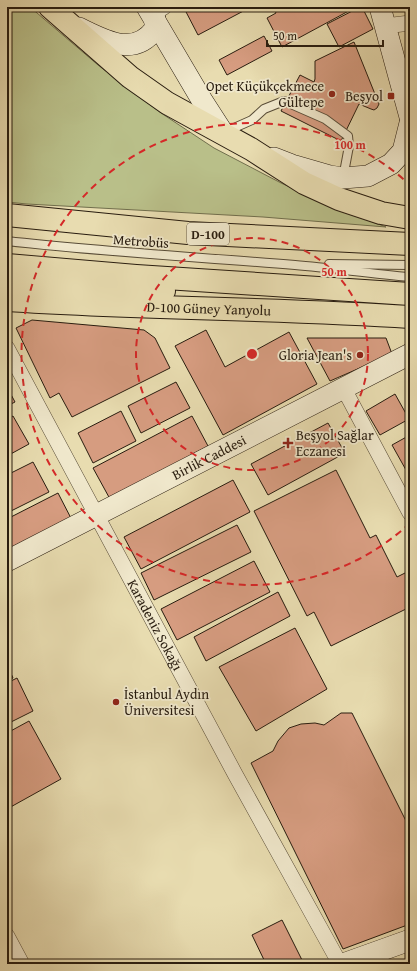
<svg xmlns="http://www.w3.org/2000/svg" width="417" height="971" viewBox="0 0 417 971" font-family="'Gentium Book Plus',serif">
<rect width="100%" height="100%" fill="#e8dcb0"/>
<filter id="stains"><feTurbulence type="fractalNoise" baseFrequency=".005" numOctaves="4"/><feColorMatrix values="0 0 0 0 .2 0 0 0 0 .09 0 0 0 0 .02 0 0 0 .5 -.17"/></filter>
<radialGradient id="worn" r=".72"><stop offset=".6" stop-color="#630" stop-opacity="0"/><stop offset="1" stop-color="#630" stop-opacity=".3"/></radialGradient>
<!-- green -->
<path fill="#b9bf89" stroke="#706e4c" d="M7 7H30L98 65 161 113 214 148 281 183 333 207 386 227 263 217 27 204 7 202Z"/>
<!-- building -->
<g fill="#d69c80" stroke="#281c0f">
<path d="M185 7H251L198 35 184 8Z"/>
<path d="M276 7H356L282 47 267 18 276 13 274 8Z"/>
<path d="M360 7H362L373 29 339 47 327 24Z"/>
<path d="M264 36 272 51 227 75 219 60Z"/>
<path d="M354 42 379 104 377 108 374 110 371 109 359 104 341 141 281 111 300 75 314 82 315 79V61Z"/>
<path d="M32 320 144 330 155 338 170 368 72 417 59 393 50 398 16 328Z"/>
<path d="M206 330 225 367 289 332 317 384 223 435 175 346Z"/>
<path d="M307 338H386L392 354 330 381Z"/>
<path d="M176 382 190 408 141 433 128 406Z"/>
<path d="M7 387 15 402 7 406Z"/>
<path d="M395 394 409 419 380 435 366 411Z"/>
<path d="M121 411 136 441 93 463 78 433Z"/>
<path d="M13 416 29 444 7 456V419Z"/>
<path d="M192 416 208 446 110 499 93 468Z"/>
<path d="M328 423 345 453 268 495 251 464Z"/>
<path d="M410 435V467L406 470 392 445Z"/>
<path d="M33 462 49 492 7 513V475Z"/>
<path d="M336 470 370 538 376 535 397 577 407 572 410 579V607L331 646 314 612 307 616 254 511Z"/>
<path d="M233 480 250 512 141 569 124 537Z"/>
<path d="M58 493 74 524 7 558V519Z"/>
<path d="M237 525 251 552 154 600 141 573Z"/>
<path d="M254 561 270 592 177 640 161 609Z"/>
<path d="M278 592 290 616 206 661 194 637Z"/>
<path d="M295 628 327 689 256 731 219 667Z"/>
<path d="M7 664 13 678 7 681Z"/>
<path d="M17 678 33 711 7 724V683Z"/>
<path d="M341 713H352L410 829V924L343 949 251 763 273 751 278 741 289 728 301 724 315 723 324 725Z"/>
<path d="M29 721 61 779 7 809V733Z"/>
<path d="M282 920 304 964H266L252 935Z"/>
</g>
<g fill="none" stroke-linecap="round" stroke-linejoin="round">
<!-- lane casing -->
<g stroke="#584c37" stroke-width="10">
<g id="lane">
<path d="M225 132 252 120 264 109 284 101 325 119 348 136 349 146 343 178"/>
<path d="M7 241C103 252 199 257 295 265 333 268 371 274 410 277"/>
<path d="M329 264 410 265"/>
</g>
</g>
<!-- street casing -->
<g stroke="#584c37" stroke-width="16">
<g id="street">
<path d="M152 14 164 7"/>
<path d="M385 26 410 23"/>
<path id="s1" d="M7 348 235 774 340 964"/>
<path d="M344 389 410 513"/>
<path d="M7 936 22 964"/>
</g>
</g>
<!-- secondary casing -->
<g stroke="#281c0f" stroke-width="22">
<g id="secondary">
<path d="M147 7 203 102 223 133"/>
<path d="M380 7 410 117"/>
<path d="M79 28C104 40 134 58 155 29V19"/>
<path d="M274 158 292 165 330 176 343 178 368 176 391 164 403 151 410 123"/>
<path id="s2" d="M7 561 410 354"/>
<path d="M343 964 410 940"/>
</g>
</g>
<!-- primary casing -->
<g stroke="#281c0f" stroke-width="24">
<g id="primary">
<path d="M50 7 130 77 167 103 251 149 304 183 339 199 381 213 410 218"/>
<path id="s3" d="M7 300C141 309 276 308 410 317"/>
</g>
</g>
<!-- highway casing -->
<g stroke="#281c0f" stroke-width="24">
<g id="highway">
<path d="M7 215 188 233 410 244"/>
<path d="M7 265 136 276 410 294"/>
<path d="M7 284 102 291H164"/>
</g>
</g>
<!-- lane -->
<use href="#lane" stroke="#f0e8cc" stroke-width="8"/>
<!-- street -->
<use href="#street" stroke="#f0e8cc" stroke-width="15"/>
<!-- secondary -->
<use href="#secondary" stroke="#f0e8cc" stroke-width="21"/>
<!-- primary -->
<use href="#primary" stroke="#e8dcb0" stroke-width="22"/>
<!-- highway -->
<use href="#highway" stroke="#e8dcb0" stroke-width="22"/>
</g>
<!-- distance rings -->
<g fill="none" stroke="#d62828" stroke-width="2" stroke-dasharray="7 5">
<circle cx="252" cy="354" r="116"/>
<path d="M410 523A231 231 0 1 1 410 185"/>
</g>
<!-- markers -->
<g fill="#8f2418" stroke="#f0e8cc" stroke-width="1.5">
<circle cx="332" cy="94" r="4"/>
<rect x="387" y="92" width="8" height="8" rx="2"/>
<circle cx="360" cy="355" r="4"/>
<path d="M286 437h4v4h4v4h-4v4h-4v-4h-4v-4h4z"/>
<circle cx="116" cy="702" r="4"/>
</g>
<g text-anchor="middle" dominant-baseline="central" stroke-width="3.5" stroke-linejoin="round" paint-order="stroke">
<!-- shield labels -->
<rect fill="#f0e8cc" stroke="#645948" stroke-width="1" x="187" y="223" width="42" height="22" rx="3"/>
<g font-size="13" font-weight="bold" fill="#281c0f">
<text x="208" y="234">D-100</text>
</g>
<!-- poi labels -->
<g font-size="14" fill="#281c0f" stroke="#f0e8cc" text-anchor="end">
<text x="324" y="86">Opet Küçükçekmece<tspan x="324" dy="16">Gültepe</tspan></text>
<text x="383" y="96">Beşyol</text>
<text x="352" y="355">Gloria Jean's</text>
<text x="296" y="435" text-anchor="start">Beşyol Sağlar<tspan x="296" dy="16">Eczanesi</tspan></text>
<text x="124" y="694" text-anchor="start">İstanbul Aydın<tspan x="124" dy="16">Üniversitesi</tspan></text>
</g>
<!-- street labels -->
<g font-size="14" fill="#281c0f" stroke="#f0e8cc">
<text transform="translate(141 241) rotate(4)">Metrobüs</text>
<text stroke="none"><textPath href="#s3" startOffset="202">D-100 Güney Yanyolu</textPath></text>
<text stroke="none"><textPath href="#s2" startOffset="227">Birlik Caddesi</textPath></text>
<text stroke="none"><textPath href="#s1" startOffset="314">Karadeniz Sokağı</textPath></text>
</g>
</g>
<circle cx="252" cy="354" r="6" fill="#d62828" stroke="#f0e8cc" stroke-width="2"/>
<g font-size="12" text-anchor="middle" font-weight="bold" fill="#d62828" stroke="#f0e8cc" stroke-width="3.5" stroke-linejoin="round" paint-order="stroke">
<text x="350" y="149">100 m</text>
<text x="334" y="276">50 m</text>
</g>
<!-- margin -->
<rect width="417" height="971" fill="none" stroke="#e8dcb0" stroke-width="24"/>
<rect x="8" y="8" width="401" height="955" fill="none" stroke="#281c0f" stroke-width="2"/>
<rect x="12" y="12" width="393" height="947" fill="none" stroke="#281c0f"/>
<!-- scale -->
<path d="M267 40v6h116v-6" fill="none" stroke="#281c0f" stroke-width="2"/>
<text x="273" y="40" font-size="12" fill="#281c0f" stroke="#f0e8cc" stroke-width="3" paint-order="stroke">50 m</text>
<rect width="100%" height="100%" filter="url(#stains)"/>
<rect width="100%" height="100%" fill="url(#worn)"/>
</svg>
